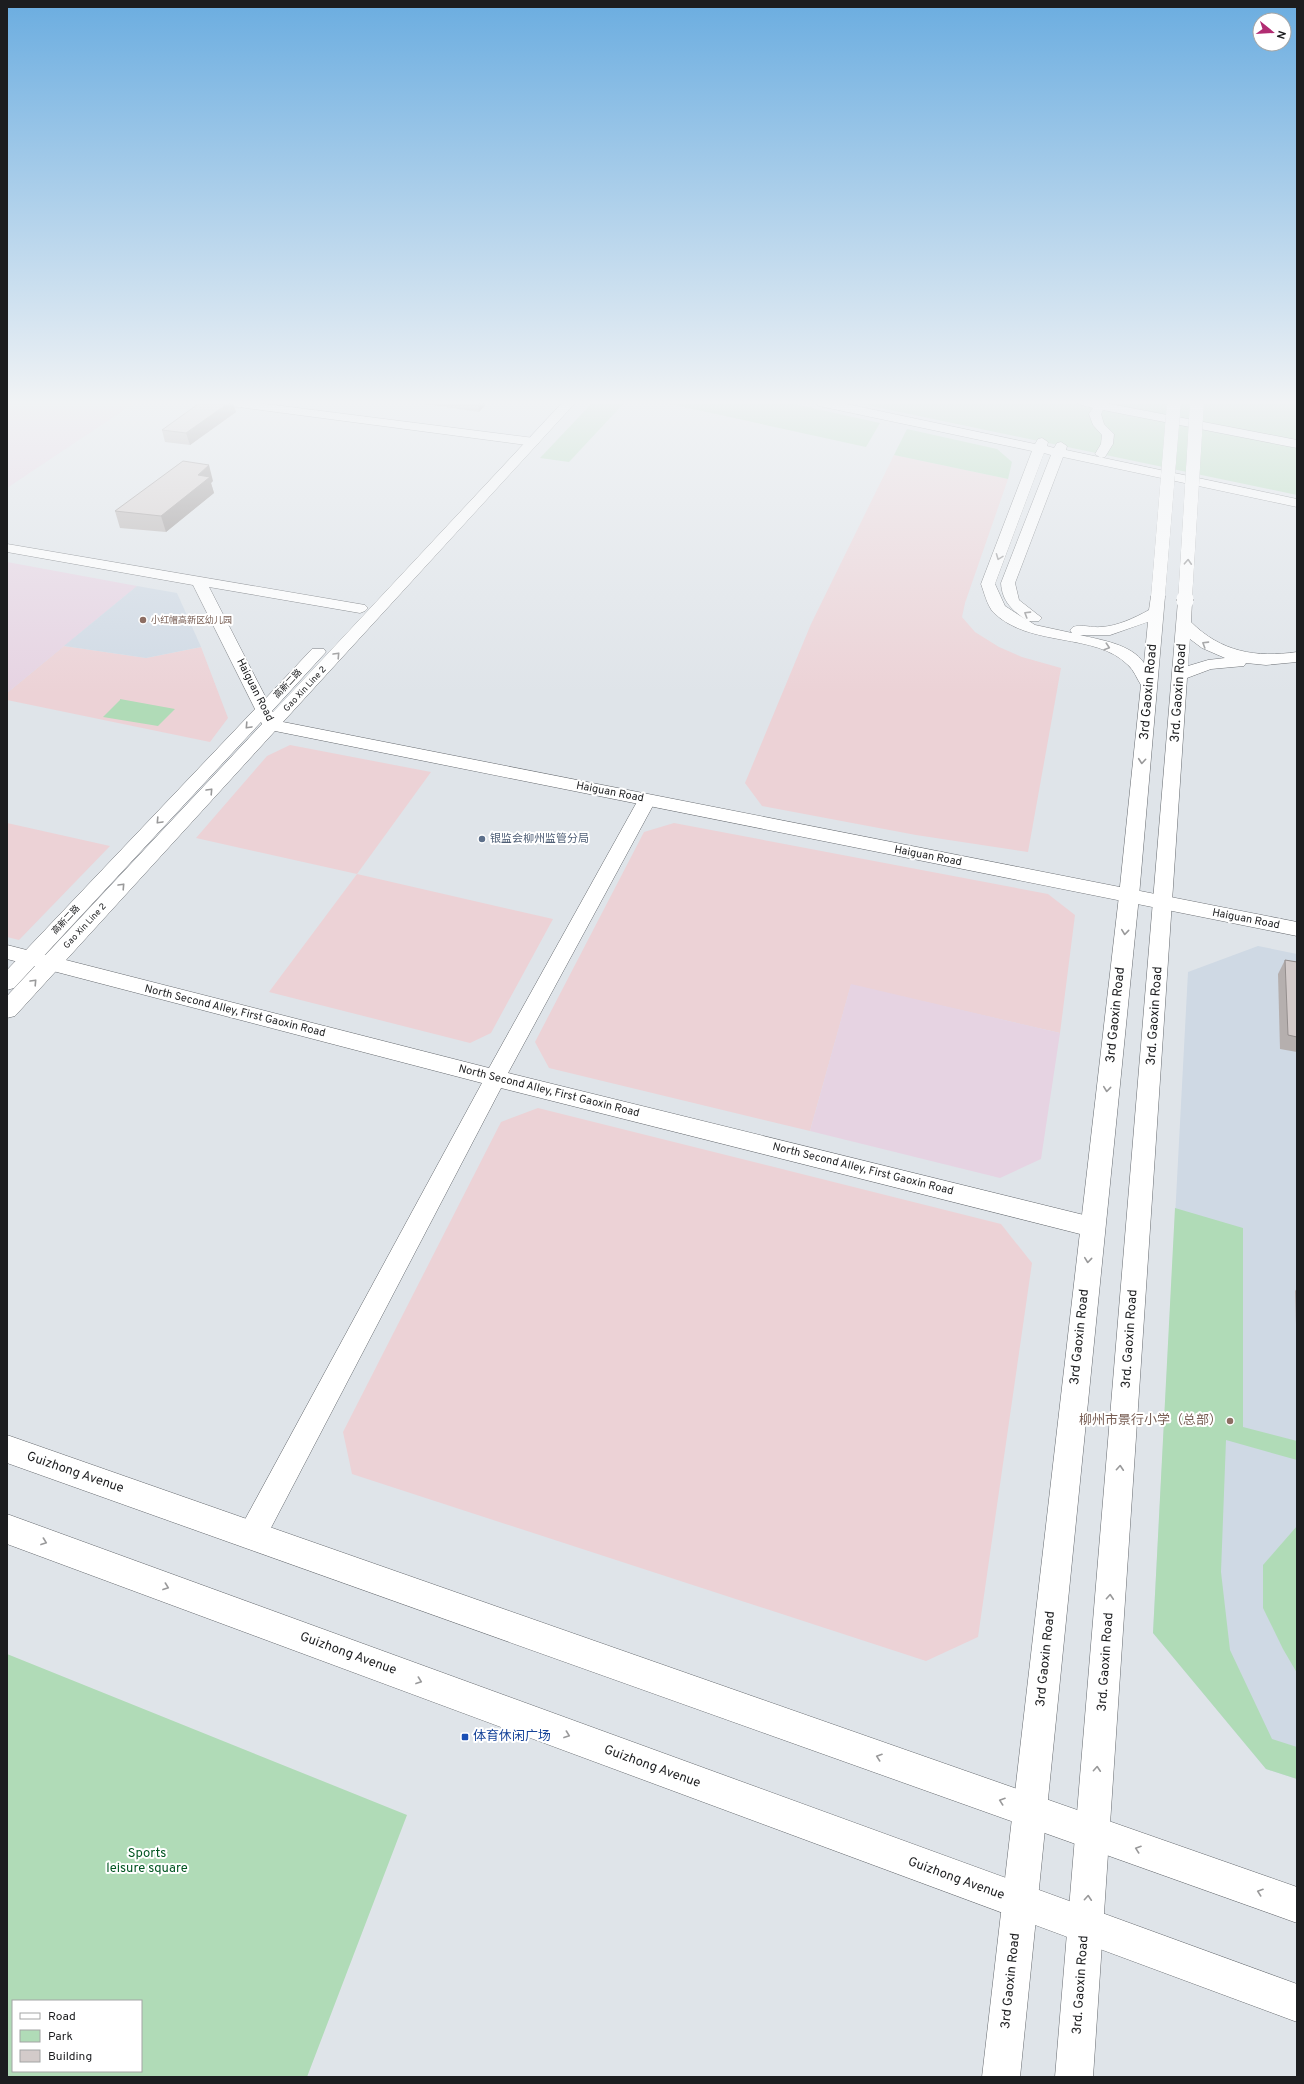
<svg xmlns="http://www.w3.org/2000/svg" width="1304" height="2084" viewBox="0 0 1304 2084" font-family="Overpass,'Noto Sans SC',sans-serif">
<rect width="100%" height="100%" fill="#dfe4e9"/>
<!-- commercial -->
<g fill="#ecd2d6">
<path d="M894 455 1008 479 965 603 962 617 975 632 999 647 1022 657 1061 668 1028 852 916 835 762 806 745 783 811 624Z"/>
<path d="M64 646 146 658 201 647 228 718 210 742 7 700V693Z"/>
<path d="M290 745 431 772 357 874 553 919 491 1033 470 1043 269 992 357 874 196 838 267 756Z"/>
<path d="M7 823 110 846 19 940 7 937Z"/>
<path d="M674 823 1048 894 1075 915 1060 1033 851 985 810 1131 549 1068 535 1042 644 832Z"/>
<path d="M538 1108 1001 1224 1032 1263 978 1637 926 1661 352 1474 343 1432 501 1122Z"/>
</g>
<!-- industrial -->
<g fill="#e6d3e2">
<path d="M7 402H136L7 488Z"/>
<path d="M7 562 137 586 7 693Z"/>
<path d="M851 984 1060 1033 1041 1159 1000 1178 810 1131Z"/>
</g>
<!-- built -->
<g fill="#cfd9e4">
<path d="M137 586 177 593 201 647 146 658 64 646Z"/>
<path d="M1258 946 1297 954V1779L1266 1769 1153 1633 1188 972Z"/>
</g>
<!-- green -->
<g fill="#b0dbb7" fill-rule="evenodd">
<path d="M593 402H625L569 462 540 458Z"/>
<path d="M661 402H785L880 423 866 447Z"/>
<path d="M852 402 1297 403V495Z"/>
<path d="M907 429 997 449 1012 462 1008 479 894 455Z"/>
<path d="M120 700V699L175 709 158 726 103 717Z"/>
<path d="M1175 1208 1243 1228V1427L1297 1441V1460L1226 1440 1221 1572 1230 1650 1272 1739 1297 1747V1779L1266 1769 1153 1633Z"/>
<path d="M1297 1526V1673L1283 1649 1263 1608V1565Z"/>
<path d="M7 1654 407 1815 307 2077H7ZM13 2001H141V2071H13Z"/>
</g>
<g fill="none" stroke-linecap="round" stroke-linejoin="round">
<!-- minor casing -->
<g stroke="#666a6f" stroke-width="1">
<g id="minor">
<path d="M218 402H251L534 438 540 442 534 446 223 405Z"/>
<path d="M1077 402H1100L1297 440V448L1103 410 1101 414 1104 424 1114 434 1113 444 1105 457 1101 458 1095 454 1101 444 1102 435 1093 425 1089 414 1093 408 1078 404Z"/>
<path d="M647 795 653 796 656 800 508 1073 1092 1217 1100 1220 1104 1227 1100 1234 1092 1237 501 1088 262 1545 252 1549 242 1545 238 1535 242 1525 482 1083 7 959V945L489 1068 638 800 641 796Z"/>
</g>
</g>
<!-- tertiary casing -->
<g stroke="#666a6f" stroke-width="1">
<path id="tertiary" d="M563 402H576L283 722 1297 922V936L275 731 15 1016 7 1018V996L262 724 261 722 14 988 7 990V970L255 709 193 585 7 552V544L365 605 368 608 365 611 360 613 209 587 266 698 312 649H324L326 652 272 711 273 712Z"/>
</g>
<!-- secondary casing -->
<g stroke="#666a6f" stroke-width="1">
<g id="secondary">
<path d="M813 402H837L1035 444 1038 439 1042 438 1048 442 1047 446 1054 448 1057 443 1061 442 1067 446 1066 450 1297 499V507L1063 457 1015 583 1019 600 1042 618 1039 621H1029L1035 625 1072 633 1070 630 1073 627C1082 624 1092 628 1101 627 1118 626 1134 618 1149 610L1151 596 1153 593H1163L1165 596 1139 896 1020 2077H982L1119 896 1141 685C1137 679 1134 670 1128 665 1096 632 1029 648 993 612 987 605 984 592 981 584L1032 451 819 406ZM1044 453 1051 455 1001 583C1002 602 1013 611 1028 621L1005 606 995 584ZM1148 622 1144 663C1131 644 1101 640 1080 635H1110Z"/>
<path d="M1185 597 1190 598 1192 601 1191 622C1221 652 1256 658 1297 652V662L1266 665 1246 663 1244 666 1211 669 1187 678 1093 2077H1055L1178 601 1180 598ZM1190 639 1202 648 1225 658 1208 660 1188 666Z"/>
</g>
</g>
<!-- primary casing -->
<g stroke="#666a6f" stroke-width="1">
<g id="primary">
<path d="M7 1435 1297 1887V1923L7 1463Z"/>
<path d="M7 1514 1297 1984V2022L7 1544Z"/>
</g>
</g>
<!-- minor -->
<use href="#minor" fill="#fff" fill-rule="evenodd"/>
<!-- tertiary -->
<use href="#tertiary" fill="#fff" fill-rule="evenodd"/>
<!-- secondary -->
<use href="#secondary" fill="#fff" fill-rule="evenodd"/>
<!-- primary -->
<use href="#primary" fill="#fff" fill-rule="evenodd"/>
<!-- secondary-bridge-far1 casing -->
<g stroke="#666a6f" stroke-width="14" stroke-linecap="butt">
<g id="secondary-bridge-far1">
<path d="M1158 596 1174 402"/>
<path d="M1185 600 1197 402"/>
</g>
</g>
<!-- secondary-bridge casing -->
<g stroke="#666a6f" stroke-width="18" stroke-linecap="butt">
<path id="secondary-bridge" d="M1185 601V599"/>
</g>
<!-- secondary-bridge-far1 -->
<use href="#secondary-bridge-far1" stroke="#fff" stroke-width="14"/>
<!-- secondary-bridge -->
<use href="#secondary-bridge" stroke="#fff" stroke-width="17"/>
</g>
<!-- wall -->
<g fill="#b5afae">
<path d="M201 402H233L236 412 190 445 165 442 162 430Z"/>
<path d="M411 402H488L479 412Z"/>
<path d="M213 481 211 483 214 493 166 532 120 528 115 511Z"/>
<path d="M1285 960 1297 962V1052L1280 1049 1278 974Z"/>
<path d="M1297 1288V1358L1295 1291Z"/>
</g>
<!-- shaded-wall -->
<g fill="#948e8d">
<path d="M230 402H233L236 412 190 445 186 433Z"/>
<path d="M478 402H488L479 412Z"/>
<path d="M209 465 213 481 211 483 214 493 166 532 161 516 198 475Z"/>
</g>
<!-- building -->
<g fill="#d3cbca" stroke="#948e8d">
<path d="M201 402H230L186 433 162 430Z"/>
<path d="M183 461 209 465 198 475 210 477 161 516 115 511Z"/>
<path d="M1285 960 1297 962V1037L1288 1035Z"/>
</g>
<!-- one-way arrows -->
<defs><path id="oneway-chevron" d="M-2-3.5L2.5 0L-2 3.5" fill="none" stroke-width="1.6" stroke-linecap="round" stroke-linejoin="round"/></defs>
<g stroke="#99999a">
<use href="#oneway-chevron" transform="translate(999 557) rotate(111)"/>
<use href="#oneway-chevron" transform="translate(1188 562) rotate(-87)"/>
<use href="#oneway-chevron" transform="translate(1027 614) rotate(-148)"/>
<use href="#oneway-chevron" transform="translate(1205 644) rotate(-148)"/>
<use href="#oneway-chevron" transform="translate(1107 647) rotate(18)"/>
<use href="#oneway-chevron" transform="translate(337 655) rotate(-47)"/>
<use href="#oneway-chevron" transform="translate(248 726) rotate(133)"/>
<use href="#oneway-chevron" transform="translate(1142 761) rotate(95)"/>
<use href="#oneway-chevron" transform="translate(210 791) rotate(-47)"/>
<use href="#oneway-chevron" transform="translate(159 821) rotate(133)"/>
<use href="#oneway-chevron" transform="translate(122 886) rotate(-47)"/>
<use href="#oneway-chevron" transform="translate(1125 932) rotate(96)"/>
<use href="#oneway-chevron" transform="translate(34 982) rotate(-47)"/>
<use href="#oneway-chevron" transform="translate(1107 1089) rotate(96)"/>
<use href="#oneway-chevron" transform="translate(1088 1260) rotate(96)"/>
<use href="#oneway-chevron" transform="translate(1120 1468) rotate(-86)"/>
<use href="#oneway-chevron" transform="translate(44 1542) rotate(20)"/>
<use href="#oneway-chevron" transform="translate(166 1587) rotate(20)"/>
<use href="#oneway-chevron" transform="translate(1110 1597) rotate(-86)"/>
<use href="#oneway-chevron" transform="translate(419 1681) rotate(20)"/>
<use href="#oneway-chevron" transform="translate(567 1735) rotate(20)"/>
<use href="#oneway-chevron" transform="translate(879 1757) rotate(-161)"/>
<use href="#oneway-chevron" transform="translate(1097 1769) rotate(-86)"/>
<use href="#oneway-chevron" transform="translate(1002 1801) rotate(-161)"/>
<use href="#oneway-chevron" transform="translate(1138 1849) rotate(-161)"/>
<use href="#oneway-chevron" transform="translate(1260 1892) rotate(-161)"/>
<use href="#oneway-chevron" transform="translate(1088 1898) rotate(-86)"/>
</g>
<!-- sky -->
<linearGradient id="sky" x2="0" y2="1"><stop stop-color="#6bade0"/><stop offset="0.58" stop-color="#f1f3f5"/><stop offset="1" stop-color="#f1f3f5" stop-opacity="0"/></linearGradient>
<rect width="1304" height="694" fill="url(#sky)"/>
<!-- markers -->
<g fill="#8d6e63" stroke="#fff" stroke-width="1.5">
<circle cx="143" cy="620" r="4"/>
<circle cx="1230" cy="1421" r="4"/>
</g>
<circle fill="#5c6f8a" stroke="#fff" stroke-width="1.5" cx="482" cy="839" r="4"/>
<rect fill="#1a4fb4" stroke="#fff" stroke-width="1.5" x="461" y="1733" width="8" height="8" rx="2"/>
<g text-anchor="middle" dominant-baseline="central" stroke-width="4" stroke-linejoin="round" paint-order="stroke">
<!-- far-education labels -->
<g font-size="9" fill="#785e54" stroke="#fff" text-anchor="start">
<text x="151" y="620">小红帽高新区幼儿园</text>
</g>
<!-- far-street labels -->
<g font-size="9" fill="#1c1d1f" stroke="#fff">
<text transform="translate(288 684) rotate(-47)">高新二路</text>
<text transform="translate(305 689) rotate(-47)">Gao Xin Line 2</text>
<text transform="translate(66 920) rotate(-47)">高新二路</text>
<text transform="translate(85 926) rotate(-47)">Gao Xin Line 2</text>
</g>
<!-- street labels -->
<g font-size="11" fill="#1c1d1f" stroke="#fff">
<text transform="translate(255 690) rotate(63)">Haiguan Road</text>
<text transform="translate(610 792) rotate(11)">Haiguan Road</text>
<text transform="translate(928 856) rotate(11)">Haiguan Road</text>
<text transform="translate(1246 919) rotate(11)">Haiguan Road</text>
<text transform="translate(235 1011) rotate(14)">North Second Alley, First Gaoxin Road</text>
<text transform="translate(549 1091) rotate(14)">North Second Alley, First Gaoxin Road</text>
<text transform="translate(863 1169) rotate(14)">North Second Alley, First Gaoxin Road</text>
</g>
<!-- service labels -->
<g font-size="11" fill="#4e5e75" stroke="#fff" text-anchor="start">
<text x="490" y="839">银监会柳州监管分局</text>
</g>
<!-- near-street labels -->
<g font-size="13" fill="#1c1d1f" stroke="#fff">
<text transform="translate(1149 692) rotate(-85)">3rd Gaoxin Road</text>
<text transform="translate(1179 693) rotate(-86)">3rd. Gaoxin Road</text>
<text transform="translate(1116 1015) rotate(-84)">3rd Gaoxin Road</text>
<text transform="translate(1155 1016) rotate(-86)">3rd. Gaoxin Road</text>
<text transform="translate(1080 1337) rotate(-84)">3rd Gaoxin Road</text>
<text transform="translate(1130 1339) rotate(-86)">3rd. Gaoxin Road</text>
<text transform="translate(75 1473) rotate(19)">Guizhong Avenue</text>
<text transform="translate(348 1654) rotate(20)">Guizhong Avenue</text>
<text transform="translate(1046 1659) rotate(-84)">3rd Gaoxin Road</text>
<text transform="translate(1106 1662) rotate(-86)">3rd. Gaoxin Road</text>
<text transform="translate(652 1767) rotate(20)">Guizhong Avenue</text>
<text transform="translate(956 1879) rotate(20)">Guizhong Avenue</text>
<text transform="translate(1011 1981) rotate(-84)">3rd Gaoxin Road</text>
<text transform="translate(1081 1985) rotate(-86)">3rd. Gaoxin Road</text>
</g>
<!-- near-education labels -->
<g font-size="13" fill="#785e54" stroke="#fff" text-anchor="end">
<text x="1222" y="1421">柳州市景行小学（总部）</text>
</g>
<!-- near-transit labels -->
<g font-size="13" fill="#164399" stroke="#fff" text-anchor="start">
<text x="473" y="1737">体育休闲广场</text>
</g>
<!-- near-park labels -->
<g font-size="13" fill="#025622" stroke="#fff">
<text x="147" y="1854">Sports<tspan x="147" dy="15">leisure square</tspan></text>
</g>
</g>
<!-- border -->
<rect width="1304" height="2084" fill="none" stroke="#1c1d1f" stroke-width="16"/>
<!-- legend -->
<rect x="12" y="2000" width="130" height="72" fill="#ffffff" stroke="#a4a5a5"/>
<rect x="20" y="2013" width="20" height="6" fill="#ffffff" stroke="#a4a5a5"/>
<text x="48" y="2020" font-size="12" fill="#1c1d1f">Road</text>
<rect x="20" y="2030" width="20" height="12" fill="#b0dbb7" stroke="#a4a5a5"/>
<text x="48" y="2040" font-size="12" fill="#1c1d1f">Park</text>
<rect x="20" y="2050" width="20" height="12" fill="#d3cbca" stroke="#a4a5a5"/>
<text x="48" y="2060" font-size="12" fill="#1c1d1f">Building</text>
<!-- north arrow -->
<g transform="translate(1272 32) rotate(108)"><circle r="19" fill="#ffffff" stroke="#a4a5a5"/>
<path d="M0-3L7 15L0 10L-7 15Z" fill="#b12c72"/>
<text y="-6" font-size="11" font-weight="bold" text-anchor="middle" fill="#1c1d1f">N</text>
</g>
</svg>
